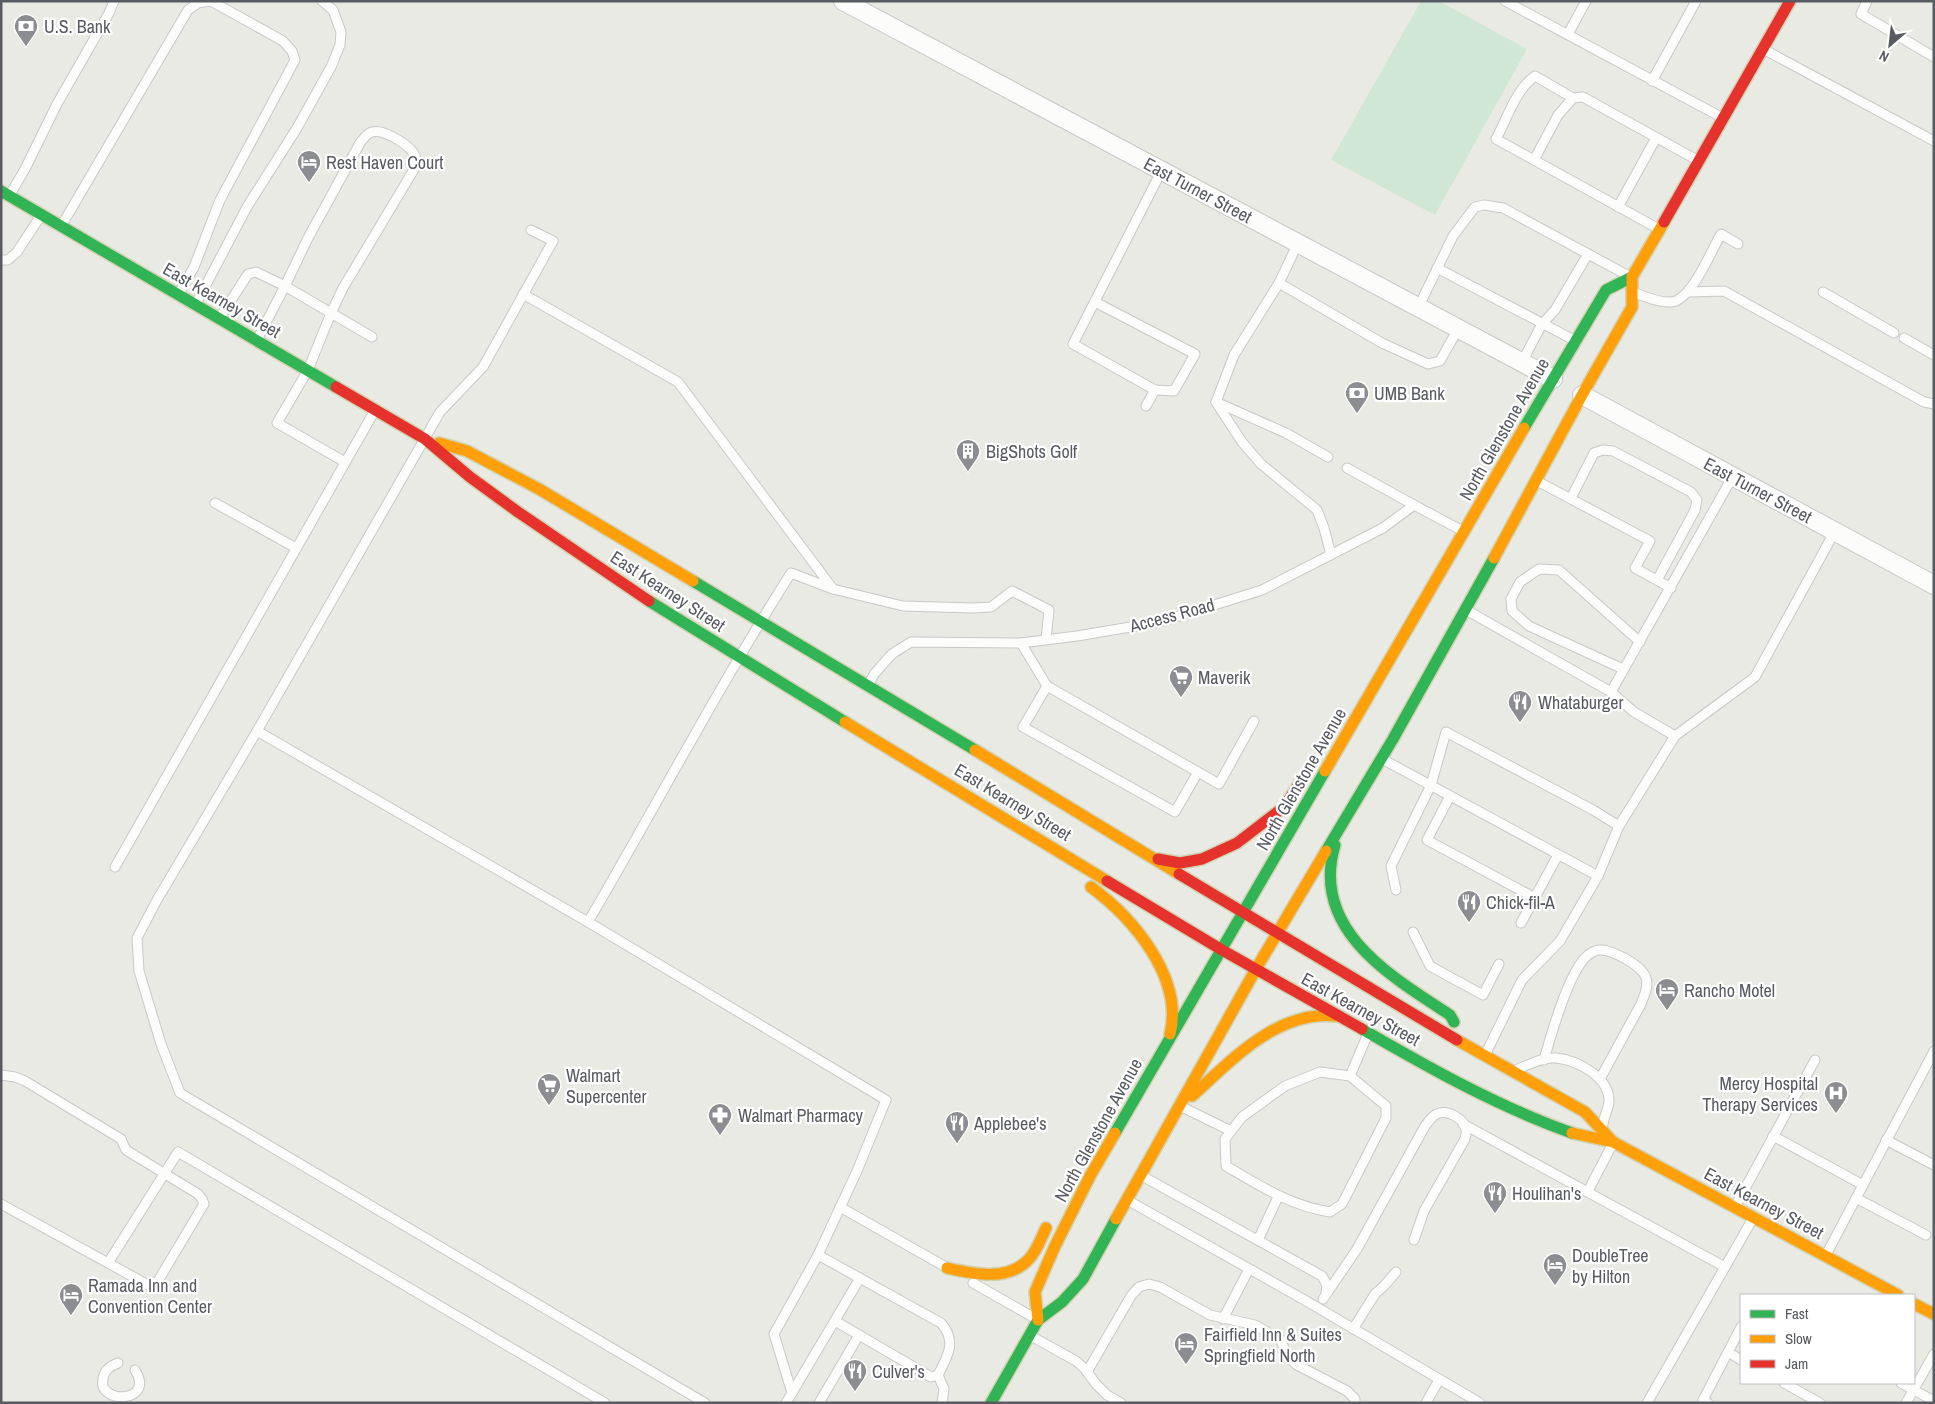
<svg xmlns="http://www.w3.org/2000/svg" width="1935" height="1404" viewBox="0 0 1935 1404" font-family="'Archivo Narrow',sans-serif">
<rect width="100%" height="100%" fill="#eaeae4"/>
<!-- green -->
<path fill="#d1e7d5" d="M1421 1H1439L1527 49 1435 215 1331 160Z"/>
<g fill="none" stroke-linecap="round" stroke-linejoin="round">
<!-- lane casing -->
<g stroke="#c8c8c7" stroke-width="11">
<g id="lane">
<path d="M1505 1 1721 117"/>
<path d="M1867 1 1861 14 1934 57"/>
<path d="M1568 34 1586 1"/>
<path d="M1765 50 1934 141"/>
<path d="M1652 81 1696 1"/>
<path d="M1534 160 1496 139C1507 119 1516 89 1535 76L1573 98"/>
<path d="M11 193 25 169 57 104 109 13 114 1"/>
<path d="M1618 207 1656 138"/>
<path d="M63 223 188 10 198 3 209 1"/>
<path d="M1657 228 1534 160 1558 115 1573 98 1583 97 1697 160"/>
<path d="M531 230 553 241 483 367 440 412 257 731 157 900 137 938 139 971 161 1044 180 1093 705 1403"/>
<path d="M1298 243 1279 283 1382 343 1428 364 1440 361 1458 329"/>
<path d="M1 260H8L17 252 40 217"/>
<path d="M1437 268 1572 339"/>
<path d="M1279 283 1234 355 1216 402 1242 442 1261 464 1317 510 1324 528 1331 555"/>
<path d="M180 292 194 267 220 200 295 60 292 51 283 41 211 1"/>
<path d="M1689 292 1724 291 1924 402 1934 404"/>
<path d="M1823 292 1894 333"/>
<path d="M1635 293C1645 297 1665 305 1676 301 1695 292 1710 253 1721 234L1738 244"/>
<path d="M523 294 678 382 833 589"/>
<path d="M197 302 247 207 297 128 331 67 340 45 341 32 333 10 322 1"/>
<path d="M1095 302 1195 354 1174 391 1155 390 1073 344 1162 170"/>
<path d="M1418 308 1453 236 1475 207 1484 205 1503 208 1627 275"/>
<path d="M221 316 248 274 256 272 285 286 308 238 360 143C363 139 367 133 372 132 383 129 404 142 412 151 416 155 416 160 416 166L343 288 331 313 372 337"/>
<path d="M258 338 285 286 331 313 308 370 277 423 345 462"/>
<path d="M1904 338 1934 355"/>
<path d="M1521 364 1542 324 1555 310 1588 254"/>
<path d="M1216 402 1286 433 1328 457"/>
<path d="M1146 406 1155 390"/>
<path d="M1347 468 1414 505"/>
<path d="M1539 482 1650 541 1635 568 1671 588"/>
<path d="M1571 498 1594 453 1603 450 1613 451 1691 492 1697 500 1695 510 1657 580"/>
<path d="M215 503 296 548"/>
<path d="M1468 611 1611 692 1733 476"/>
<path d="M1021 643 1047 686 1219 784 1254 721"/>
<path d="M1623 669 1529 626 1512 611 1511 599 1520 582 1539 569 1559 570 1640 642"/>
<path d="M869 683 875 673 892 654 911 642 1021 643 1077 636 1160 622 1262 590 1383 528 1414 505 1461 530"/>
<path d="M1047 686 1023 727 1175 812 1198 772"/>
<path d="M1611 692 1634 712 1675 736"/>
<path d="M257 731 588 922 886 1100 857 1171 818 1255 774 1334 792 1393"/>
<path d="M1384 760 1598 876"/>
<path d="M1450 796 1427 840 1535 898"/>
<path d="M115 867 374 412"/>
<path d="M1396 890 1391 866 1431 785 1446 732 1593 810 1619 826"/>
<path d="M588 922C656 806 719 686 791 573L833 589 903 606 972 608 991 607 1012 591 1049 610 1046 639"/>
<path d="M1521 923 1558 855"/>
<path d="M1413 932 1430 966 1483 995 1499 964"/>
<path d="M1486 1053 1522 980 1560 941 1598 876 1619 826 1675 736 1755 677 1835 531"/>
<path d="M1544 1060C1551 1035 1569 970 1588 955 1591 953 1595 950 1599 950 1611 949 1642 965 1646 978 1649 986 1644 996 1641 1004L1600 1079"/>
<path d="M1518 1069C1530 1064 1543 1057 1556 1058 1577 1060 1610 1077 1609 1102 1608 1109 1604 1117 1603 1124"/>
<path d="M1 1075 15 1077 25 1081 121 1139 126 1150 198 1194 202 1199 204 1204 158 1281 148 1285 1 1204"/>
<path d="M1350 1076 1386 1106V1118L1342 1204 1330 1212C1291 1206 1260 1186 1226 1166L1225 1139 1242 1117 1285 1086 1320 1072 1350 1076 1367 1036"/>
<path d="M1182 1107 1231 1131"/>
<path d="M1463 1124 1725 1267"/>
<path d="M1773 1136 1863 1185"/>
<path d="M1886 1140 1934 1165"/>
<path d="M1144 1177 1322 1276 1327 1285 1326 1293"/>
<path d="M1588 1191 1612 1145"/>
<path d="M1856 1198 1926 1235"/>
<path d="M1129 1201 1308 1302 1480 1403"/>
<path d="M1736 1205 1815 1060"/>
<path d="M840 1207 944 1266"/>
<path d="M1258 1240 1278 1197"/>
<path d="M1827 1253 1934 1051"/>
<path d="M818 1255 941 1323C957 1341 948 1356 938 1375L931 1377 835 1321"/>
<path d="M108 1263 178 1152 605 1403"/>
<path d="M973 1283 1033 1317"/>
<path d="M1323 1299 1357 1249 1425 1126C1429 1122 1431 1116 1437 1114 1447 1109 1465 1119 1466 1130 1467 1133 1465 1136 1465 1139L1424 1211 1414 1240"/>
<path d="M1223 1319 1249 1269"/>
<path d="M1353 1329 1375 1294 1385 1285 1396 1272"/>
<path d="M1031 1336 1076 1361 1085 1369 1096 1384 1107 1395 1121 1403"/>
<path d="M1728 1352 1741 1360"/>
<path d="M118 1363C110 1366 104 1370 103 1379 97 1404 156 1404 135 1370"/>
<path d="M1087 1372 1131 1296 1139 1287 1149 1284 1160 1287 1210 1315 1255 1325 1281 1340 1287 1357 1297 1365 1347 1391 1355 1399V1403"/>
<path d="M938 1375 944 1389 942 1403"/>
<path d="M1784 1383 1820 1403"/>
<path d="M1901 1383 1934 1401"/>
<path d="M786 1403 860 1278"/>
<path d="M819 1403 859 1335"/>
<path d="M1426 1403 1439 1380"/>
<path d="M1647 1403 1752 1220"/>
<path d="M1708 1403 1703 1400 1741 1327"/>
<path d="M1906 1403 1934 1354"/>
</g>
</g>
<!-- street casing -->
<g stroke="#c8c8c7" stroke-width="20">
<g id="street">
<path d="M843 1 1553 379"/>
<path d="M1582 395 1934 585"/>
</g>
</g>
<!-- fast casing -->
<g stroke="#d2d2b1" stroke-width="14">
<g id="fast">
<path d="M1 191 336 387"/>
<path d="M1524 428 1606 290 1632 277"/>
<path d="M693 581 975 750"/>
<path d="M649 601 845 722"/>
<path d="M1335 845C1310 929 1390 976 1450 1015L1454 1022"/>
<path d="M1326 851 1393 739 1494 558"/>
<path d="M1362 1029C1429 1068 1499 1107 1572 1133"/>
<path d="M1115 1133 1325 771"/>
<path d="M991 1403 1038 1320 1062 1302 1083 1279 1116 1219"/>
</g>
</g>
<!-- slow casing -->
<g stroke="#d2d2b1" stroke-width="14">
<g id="slow">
<path d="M439 443 467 451 539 489 693 581"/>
<path d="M1494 558 1582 395 1632 307V277L1664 222"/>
<path d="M845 722 1107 881"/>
<path d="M975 750 1179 874"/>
<path d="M1325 771 1524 428"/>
<path d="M1091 887C1133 918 1184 978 1170 1034"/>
<path d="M1457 1040 1585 1112 1613 1142"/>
<path d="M1192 1096C1232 1060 1277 1010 1336 1016"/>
<path d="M1572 1133 1613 1142 1898 1295"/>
<path d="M1116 1219 1256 969 1326 851"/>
<path d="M947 1268C974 1274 1008 1282 1029 1259 1037 1251 1041 1238 1046 1228"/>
<path d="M1914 1304 1934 1314"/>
<path d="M1038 1320 1035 1292 1055 1246 1090 1176 1115 1133"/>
</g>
</g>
<!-- jam casing -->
<g stroke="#d2d2b1" stroke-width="14">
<g id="jam">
<path d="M1664 222 1790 1"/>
<path d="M336 387 425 439 470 477 518 512 649 601"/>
<path d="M1158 859 1180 863 1202 859 1237 843 1284 807 1303 778"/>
<path d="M1179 874 1457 1040"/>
<path d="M1107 881 1222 950 1362 1029"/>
</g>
</g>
<!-- lane -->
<use href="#lane" stroke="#fcfcfb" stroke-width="9"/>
<!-- street -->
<use href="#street" stroke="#fcfcfb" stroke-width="18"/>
<!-- fast -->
<use href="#fast" stroke="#30b455" stroke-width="11"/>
<!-- slow -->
<use href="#slow" stroke="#ff9f0a" stroke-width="11"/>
<!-- jam -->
<use href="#jam" stroke="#e5322d" stroke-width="11"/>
</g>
<!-- icons -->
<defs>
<g id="bank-pin" transform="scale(1.25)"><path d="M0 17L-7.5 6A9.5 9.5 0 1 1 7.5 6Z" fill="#8c8d90" stroke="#fff"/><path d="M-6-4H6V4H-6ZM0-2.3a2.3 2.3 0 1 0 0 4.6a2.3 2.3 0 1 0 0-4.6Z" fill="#fff"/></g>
<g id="hotel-pin" transform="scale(1.25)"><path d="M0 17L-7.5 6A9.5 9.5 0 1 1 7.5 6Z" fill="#8c8d90" stroke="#fff"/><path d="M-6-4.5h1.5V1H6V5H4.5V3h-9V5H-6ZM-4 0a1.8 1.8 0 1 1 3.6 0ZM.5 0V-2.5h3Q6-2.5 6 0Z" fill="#fff"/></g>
<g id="building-pin" transform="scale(1.25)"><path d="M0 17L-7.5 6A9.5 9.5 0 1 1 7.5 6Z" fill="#8c8d90" stroke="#fff"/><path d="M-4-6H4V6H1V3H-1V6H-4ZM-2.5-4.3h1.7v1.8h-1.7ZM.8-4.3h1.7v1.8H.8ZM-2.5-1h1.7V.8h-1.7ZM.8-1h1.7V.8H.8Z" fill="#fff"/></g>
<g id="supermarket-pin" transform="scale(1.25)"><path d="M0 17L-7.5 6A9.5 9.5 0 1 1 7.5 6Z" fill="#8c8d90" stroke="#fff"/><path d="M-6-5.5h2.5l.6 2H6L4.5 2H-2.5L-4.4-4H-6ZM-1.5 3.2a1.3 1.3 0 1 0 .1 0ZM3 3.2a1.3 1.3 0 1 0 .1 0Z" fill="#fff"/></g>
<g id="restaurant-pin" transform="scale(1.25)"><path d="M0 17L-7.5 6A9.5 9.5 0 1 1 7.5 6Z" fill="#8c8d90" stroke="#fff"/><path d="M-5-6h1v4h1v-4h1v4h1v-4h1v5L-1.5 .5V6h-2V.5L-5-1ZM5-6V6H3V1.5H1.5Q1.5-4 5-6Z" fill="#fff"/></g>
<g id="hospital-pin" transform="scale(1.25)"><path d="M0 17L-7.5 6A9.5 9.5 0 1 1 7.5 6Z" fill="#8c8d90" stroke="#fff"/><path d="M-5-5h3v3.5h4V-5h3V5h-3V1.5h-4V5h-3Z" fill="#fff"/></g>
<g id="pharmacy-pin" transform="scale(1.25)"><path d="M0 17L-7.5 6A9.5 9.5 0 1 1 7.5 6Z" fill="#8c8d90" stroke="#fff"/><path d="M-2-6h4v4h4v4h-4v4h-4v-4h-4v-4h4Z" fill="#fff"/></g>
</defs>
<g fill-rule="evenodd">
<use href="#bank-pin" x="26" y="26"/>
<use href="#hotel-pin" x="309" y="162"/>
<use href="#bank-pin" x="1357" y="393"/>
<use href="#building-pin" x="968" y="451"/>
<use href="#supermarket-pin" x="1181" y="677"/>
<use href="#restaurant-pin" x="1520" y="702"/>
<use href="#restaurant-pin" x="1469" y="902"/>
<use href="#hotel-pin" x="1667" y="990"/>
<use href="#supermarket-pin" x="549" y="1085"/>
<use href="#hospital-pin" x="1836" y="1093"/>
<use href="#pharmacy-pin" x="720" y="1115"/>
<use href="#restaurant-pin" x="957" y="1123"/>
<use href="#restaurant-pin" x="1495" y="1193"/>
<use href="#hotel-pin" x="1555" y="1265"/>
<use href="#hotel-pin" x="71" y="1295"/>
<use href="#hotel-pin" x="1186" y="1344"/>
<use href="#restaurant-pin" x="855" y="1371"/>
</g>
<g text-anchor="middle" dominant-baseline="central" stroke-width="4.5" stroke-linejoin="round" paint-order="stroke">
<!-- poi labels -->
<g font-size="18" fill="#595b62" stroke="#fff" text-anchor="start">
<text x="44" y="26">U.S. Bank</text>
<text x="326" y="162">Rest Haven Court</text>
<text x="1374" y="393">UMB Bank</text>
<text x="986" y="451">BigShots Golf</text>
<text x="1198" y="677">Maverik</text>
<text x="1538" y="702">Whataburger</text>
<text x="1486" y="902">Chick-fil-A</text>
<text x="1684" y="990">Rancho Motel</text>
<text x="566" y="1075">Walmart<tspan x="566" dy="21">Supercenter</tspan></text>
<text x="1818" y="1083" text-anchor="end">Mercy Hospital<tspan x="1818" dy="21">Therapy Services</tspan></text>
<text x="738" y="1115">Walmart Pharmacy</text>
<text x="974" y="1123">Applebee's</text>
<text x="1512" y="1193">Houlihan's</text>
<text x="1572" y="1255">DoubleTree<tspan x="1572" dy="21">by Hilton</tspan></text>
<text x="88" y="1285">Ramada Inn and<tspan x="88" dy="21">Convention Center</tspan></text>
<text x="1204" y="1334">Fairfield Inn &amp; Suites<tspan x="1204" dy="21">Springfield North</tspan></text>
<text x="872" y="1371">Culver's</text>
</g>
<!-- street labels -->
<g font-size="18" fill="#595b62" stroke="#fff">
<text transform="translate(1198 190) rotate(28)">East Turner Street</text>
<text transform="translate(222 300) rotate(30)">East Kearney Street</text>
<text transform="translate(1504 429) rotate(-60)">North Glenstone Avenue</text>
<text transform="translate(1758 490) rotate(28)">East Turner Street</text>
<text transform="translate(668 591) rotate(33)">East Kearney Street</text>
<text transform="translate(1172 615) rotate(-15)">Access Road</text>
<text transform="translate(1301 779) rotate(-60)">North Glenstone Avenue</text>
<text transform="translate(1013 802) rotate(31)">East Kearney Street</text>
<text transform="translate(1361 1009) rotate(29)">East Kearney Street</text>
<text transform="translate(1098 1130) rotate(-61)">North Glenstone Avenue</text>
<text transform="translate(1764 1203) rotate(28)">East Kearney Street</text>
</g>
</g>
<!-- border -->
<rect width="1935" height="1404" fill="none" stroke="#595b62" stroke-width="5"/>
<!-- legend -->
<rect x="1740" y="1294" width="175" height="90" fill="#ffffff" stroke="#bdbdc0"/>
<rect x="1750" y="1310" width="25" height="8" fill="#30b455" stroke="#bdbdc0"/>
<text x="1785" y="1319" font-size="15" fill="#595b62">Fast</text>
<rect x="1750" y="1335" width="25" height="8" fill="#ff9f0a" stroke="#bdbdc0"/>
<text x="1785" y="1344" font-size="15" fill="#595b62">Slow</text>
<rect x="1750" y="1360" width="25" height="8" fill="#e5322d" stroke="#bdbdc0"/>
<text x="1785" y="1369" font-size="15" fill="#595b62">Jam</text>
<!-- north arrow -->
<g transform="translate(1890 45) rotate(208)" stroke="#ffffff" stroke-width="4" paint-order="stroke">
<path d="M0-4L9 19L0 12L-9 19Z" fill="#595b62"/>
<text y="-8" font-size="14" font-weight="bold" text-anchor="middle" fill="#595b62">N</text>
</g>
</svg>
